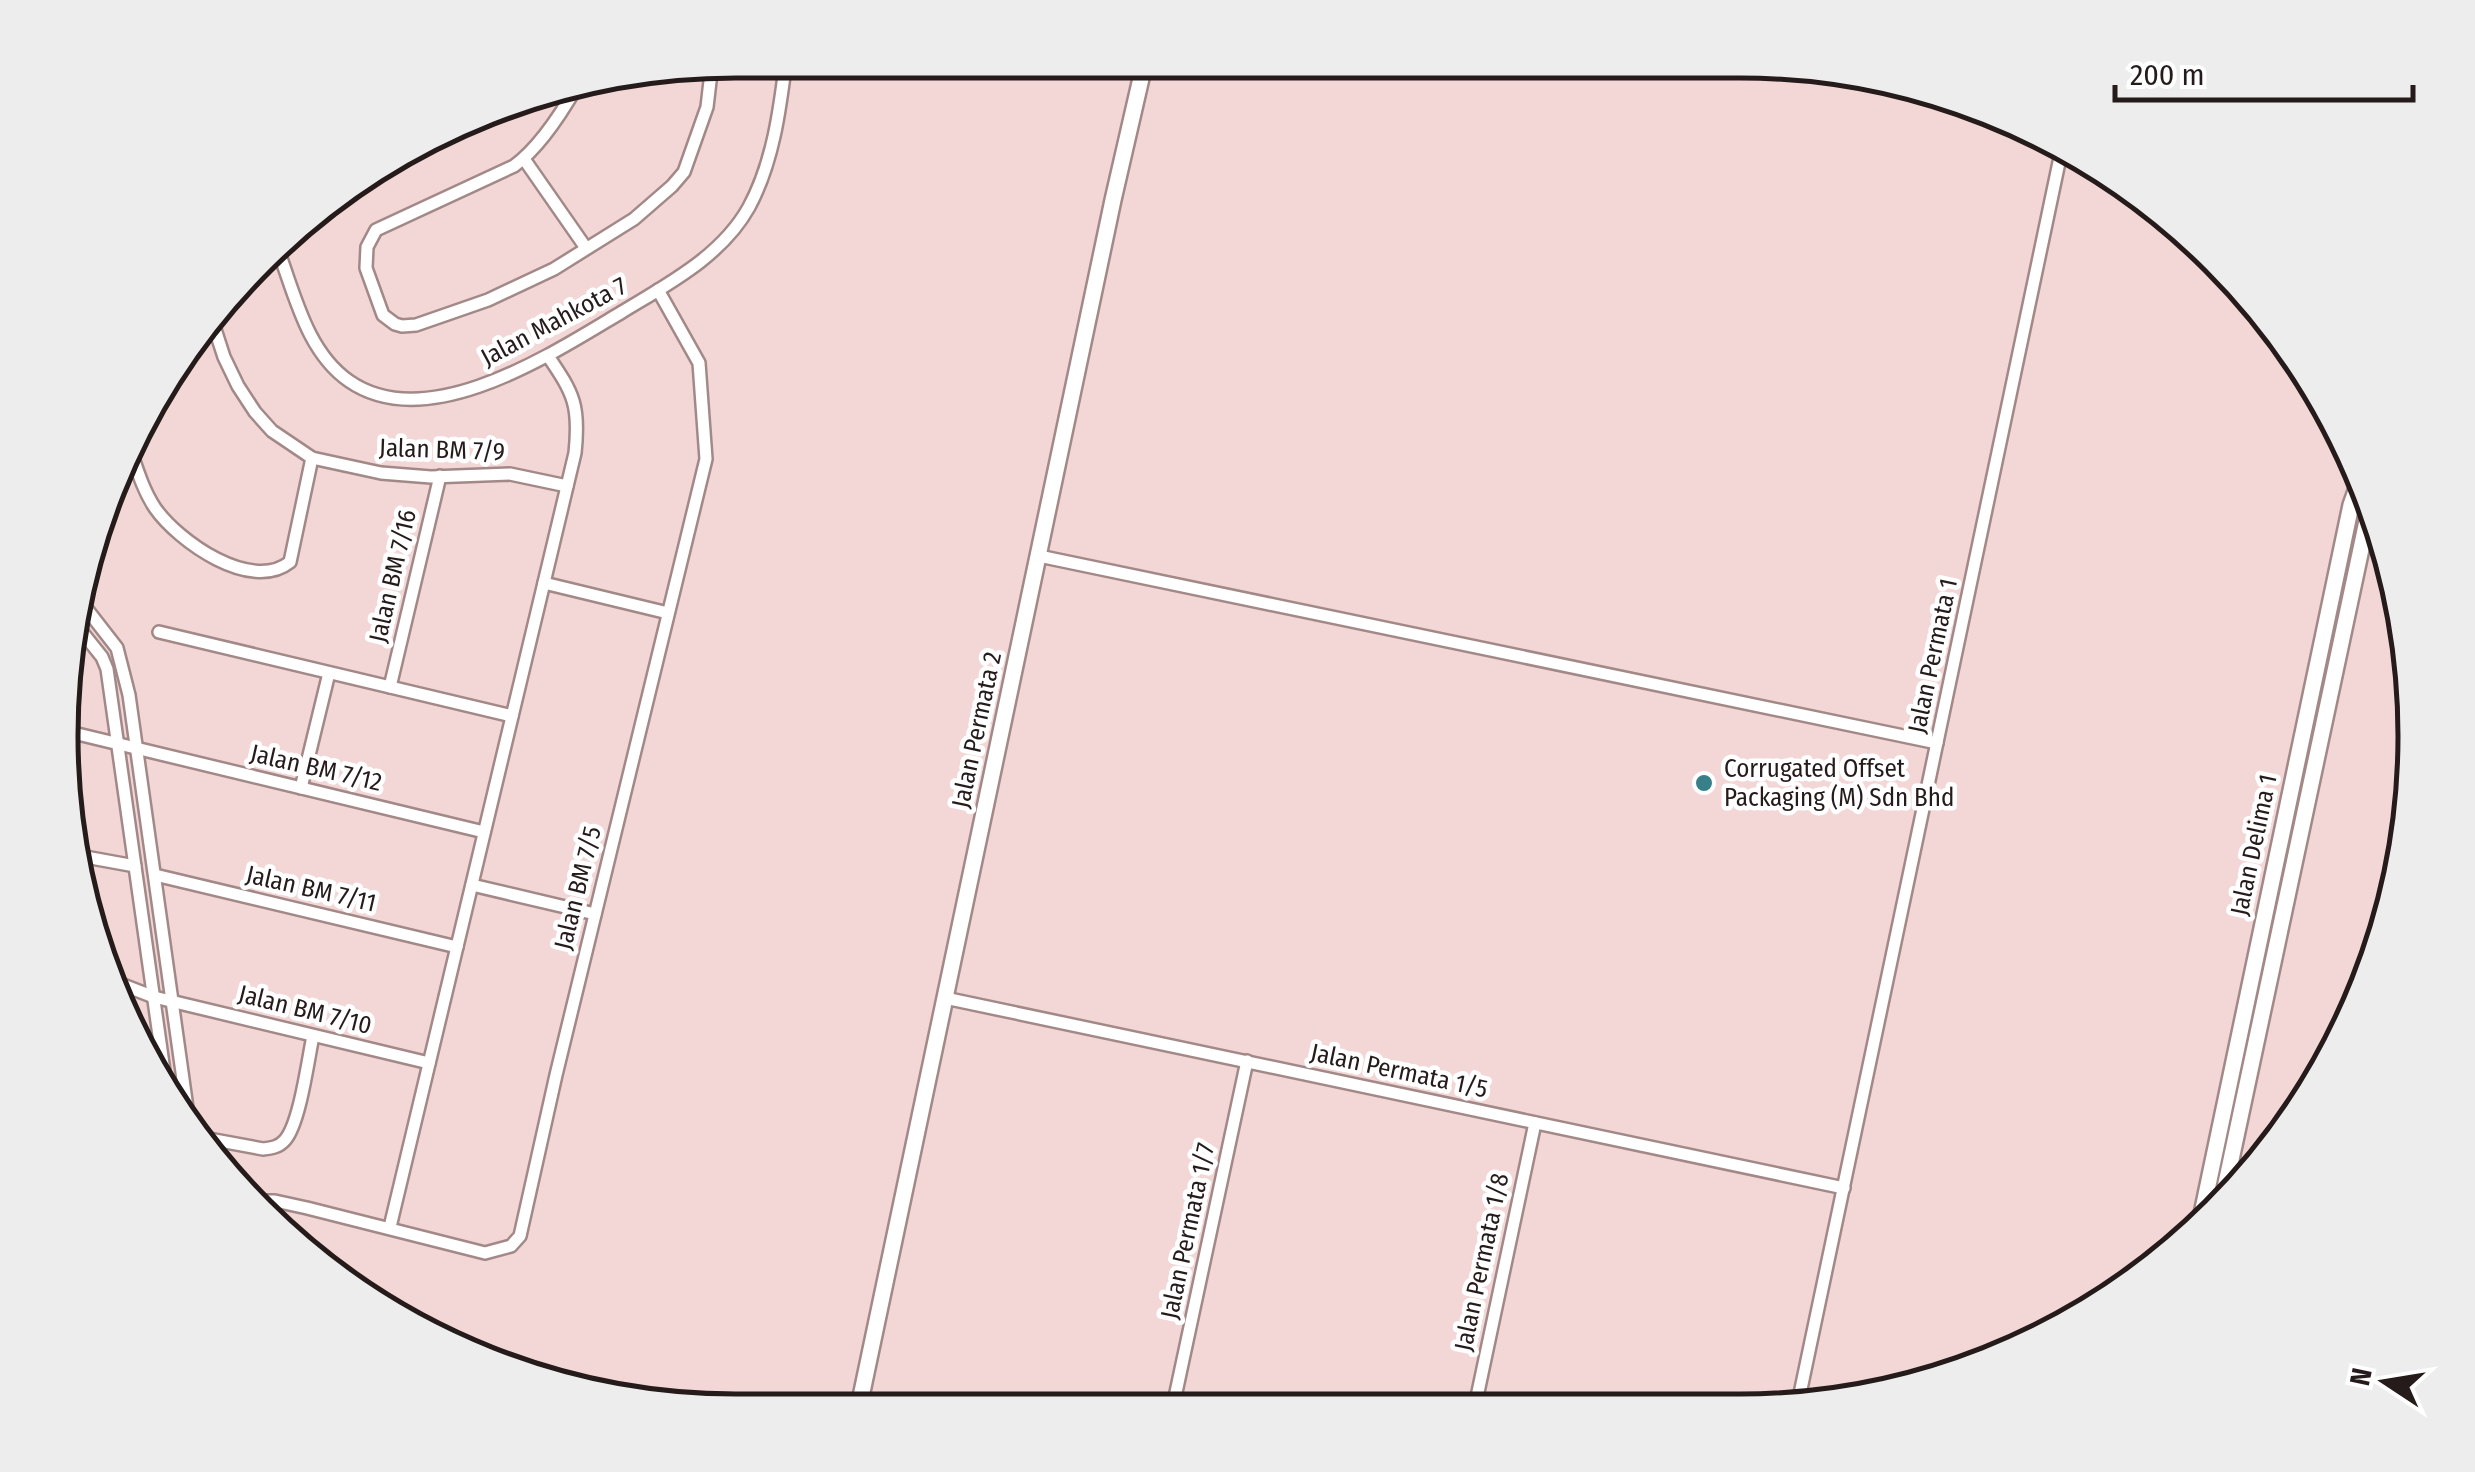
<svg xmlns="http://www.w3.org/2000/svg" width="2475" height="1472" viewBox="0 0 2475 1472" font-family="'Fira Sans Condensed',sans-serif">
<rect width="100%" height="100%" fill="#f2d7d6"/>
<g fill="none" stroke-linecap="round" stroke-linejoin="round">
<!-- minor casing -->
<g stroke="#a28988" stroke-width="16">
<g id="minor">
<path d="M577 86C561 114 540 147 514 166L376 230 367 247 366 268 383 315 395 324 402 326 416 325 488 300 554 269 634 219 672 186 684 172 707 107 712 64"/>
<path d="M524 159 586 248"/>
<path d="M278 250C295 295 307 352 349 381 428 436 553 353 622 312 668 284 722 256 749 207 773 163 780 109 786 60"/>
<path d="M212 320 224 357 238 386 255 412 272 431 312 458 381 473 431 477 510 474 567 486"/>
<path d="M130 449C137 469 143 490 155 508 178 541 251 593 290 562L312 458"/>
<path d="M1039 556 1937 743"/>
<path d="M544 583 668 613"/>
<path d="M82 603 117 648 129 695 190 1129"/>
<path d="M78 627 102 657 107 669 166 1085"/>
<path d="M159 632 512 716"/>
<path d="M390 687 440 476"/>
<path d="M61 730 484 832"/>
<path d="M301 788 329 673"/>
<path d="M80 856 135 866"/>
<path d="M155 875 457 947"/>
<path d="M472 885 595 914"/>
<path d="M110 980 154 997 429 1063"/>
<path d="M945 998 1844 1188"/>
<path d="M193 1136 263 1149C272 1148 279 1147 285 1140 300 1123 308 1059 313 1036"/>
<path d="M256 1201H275L307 1208 485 1253 511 1246 520 1236 556 1075 706 459 699 363 658 290"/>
<path d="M390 1227 575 453C580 406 574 394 548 356"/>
<path d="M1797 1408 2062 148"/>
<path d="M1172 1411 1247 1061"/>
<path d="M1474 1411 1535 1123"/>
</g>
</g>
<!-- tertiary casing -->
<g stroke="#a28988" stroke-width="20">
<g id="tertiary">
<path d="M2222 1202 2371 502"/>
<path d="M2199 1228 2351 505 2362 474"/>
<path d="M858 1411 1113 200 1145 61"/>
</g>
</g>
<!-- minor -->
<use href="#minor" stroke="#fff" stroke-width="11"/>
<!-- tertiary -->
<use href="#tertiary" stroke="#fff" stroke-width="15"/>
</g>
<!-- markers -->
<circle fill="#387f8a" stroke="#fff" stroke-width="4" cx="1704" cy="783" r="10"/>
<g text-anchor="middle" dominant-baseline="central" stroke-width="9" stroke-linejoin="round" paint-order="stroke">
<!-- street labels -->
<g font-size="25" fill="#241b1a" stroke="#fff">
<text transform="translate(554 322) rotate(-28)">Jalan Mahkota 7</text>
<text transform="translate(442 450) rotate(2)">Jalan BM 7/9</text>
<text transform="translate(393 576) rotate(-77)">Jalan BM 7/16</text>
<text transform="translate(1933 656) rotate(-78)">Jalan Permata 1</text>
<text transform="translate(977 730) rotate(-78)">Jalan Permata 2</text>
<text transform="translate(316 768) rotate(13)">Jalan BM 7/12</text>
<text transform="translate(2254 845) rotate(-78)">Jalan Delima 1</text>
<text transform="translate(578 888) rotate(-76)">Jalan BM 7/5</text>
<text transform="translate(311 889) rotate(13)">Jalan BM 7/11</text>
<text transform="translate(305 1010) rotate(14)">Jalan BM 7/10</text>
<text transform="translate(1399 1071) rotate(12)">Jalan Permata 1/5</text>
<text transform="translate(1188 1231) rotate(-78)">Jalan Permata 1/7</text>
<text transform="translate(1482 1262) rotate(-78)">Jalan Permata 1/8</text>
</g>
<!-- poi labels -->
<g font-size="25" fill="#241b1a" stroke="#fff" text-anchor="start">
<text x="1724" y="769">Corrugated Offset<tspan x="1724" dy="29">Packaging (M) Sdn Bhd</tspan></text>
</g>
</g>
<!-- crop -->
<path d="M0 0H2475V1472H0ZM736 78H1740A658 658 0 0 1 2398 736V736A658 658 0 0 1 1740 1394H736A658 658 0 0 1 78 736V736A658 658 0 0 1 736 78Z" fill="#ededed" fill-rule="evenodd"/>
<path fill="none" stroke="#241b1a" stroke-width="5" d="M736 78H1740A658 658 0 0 1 2398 736V736A658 658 0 0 1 1740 1394H736A658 658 0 0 1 78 736V736A658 658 0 0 1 736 78Z"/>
<!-- north arrow -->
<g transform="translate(2385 1382) rotate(282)" stroke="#ffffff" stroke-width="8" paint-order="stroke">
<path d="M0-8L18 38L0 25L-18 38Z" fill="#241b1a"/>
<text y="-15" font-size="28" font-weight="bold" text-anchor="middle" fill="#241b1a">N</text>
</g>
<!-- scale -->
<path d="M2115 85v15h298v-15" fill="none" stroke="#241b1a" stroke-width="5"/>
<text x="2130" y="85" font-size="30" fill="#241b1a" stroke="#ffffff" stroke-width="8" paint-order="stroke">200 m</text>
</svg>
